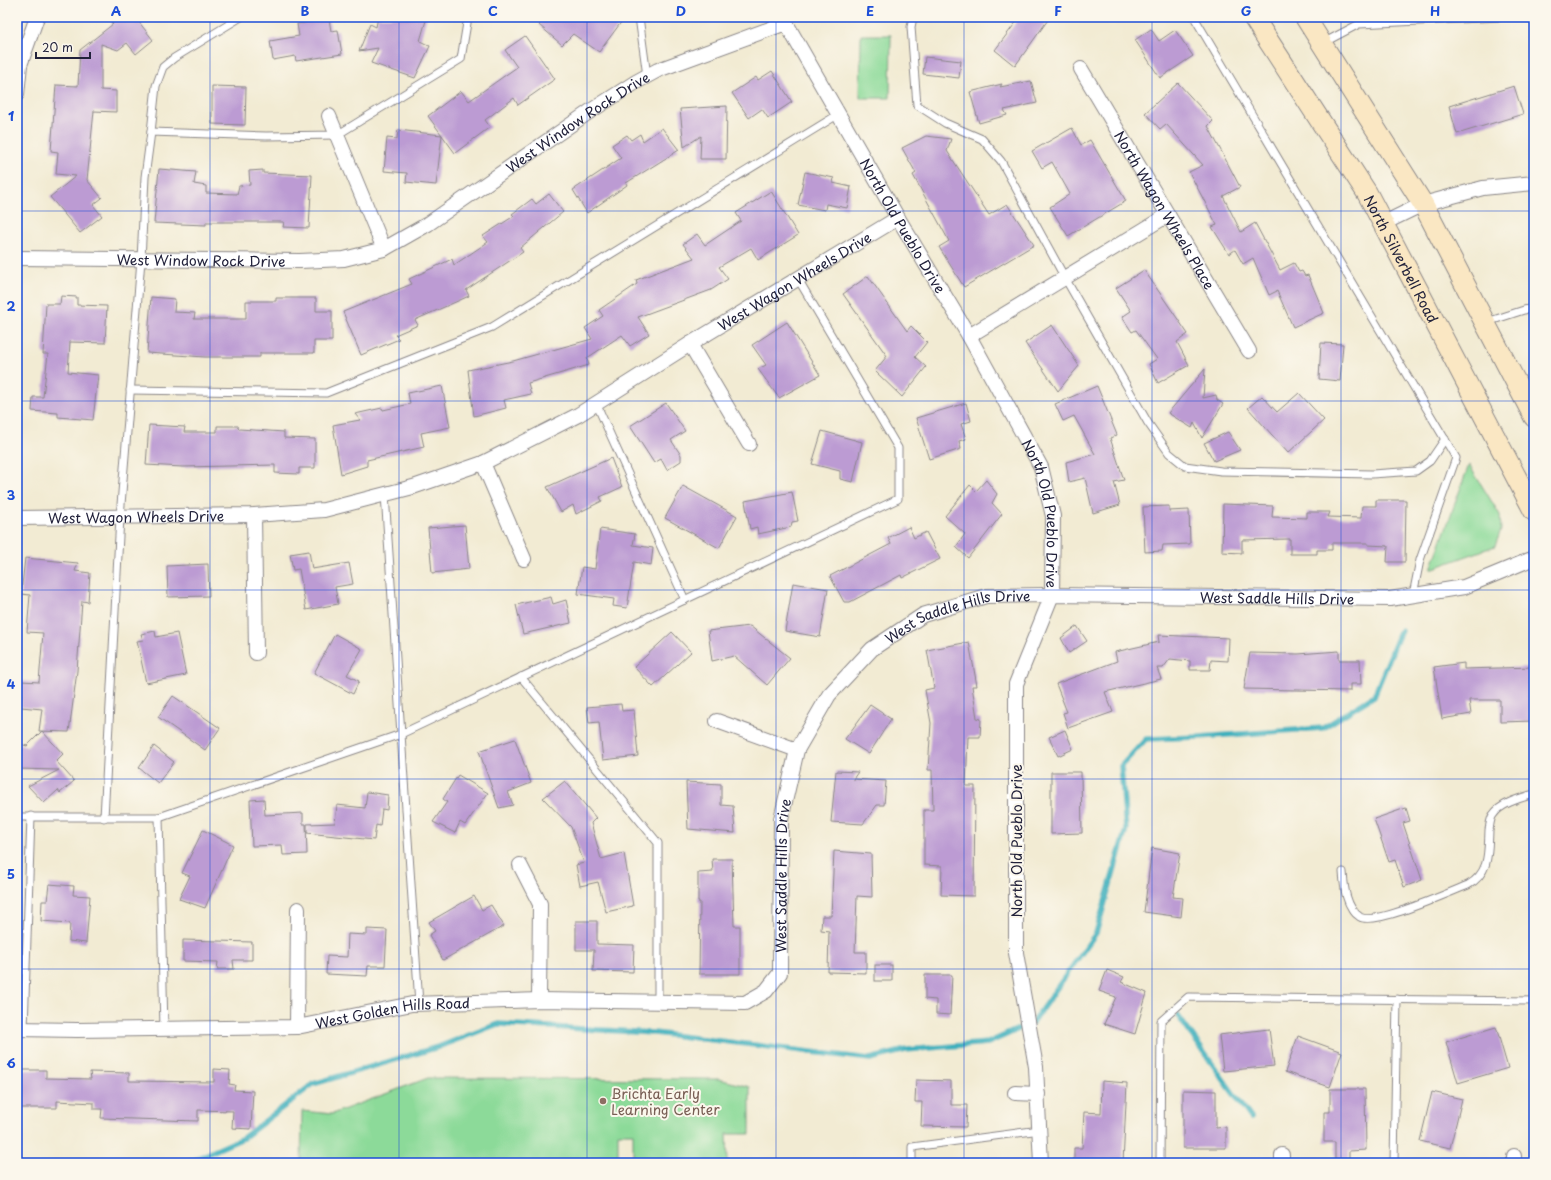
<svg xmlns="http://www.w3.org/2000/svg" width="1551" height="1180" viewBox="0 0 1551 1180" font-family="'Playpen Sans',sans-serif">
<rect width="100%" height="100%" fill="#fbf7ec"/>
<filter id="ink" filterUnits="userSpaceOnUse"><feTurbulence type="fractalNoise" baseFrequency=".025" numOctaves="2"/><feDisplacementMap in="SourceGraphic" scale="8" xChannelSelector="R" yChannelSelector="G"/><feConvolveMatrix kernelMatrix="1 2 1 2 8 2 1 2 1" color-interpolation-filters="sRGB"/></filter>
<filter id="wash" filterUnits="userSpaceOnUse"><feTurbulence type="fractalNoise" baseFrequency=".012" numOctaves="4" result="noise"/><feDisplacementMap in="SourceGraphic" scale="16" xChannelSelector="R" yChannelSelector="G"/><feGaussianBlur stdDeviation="0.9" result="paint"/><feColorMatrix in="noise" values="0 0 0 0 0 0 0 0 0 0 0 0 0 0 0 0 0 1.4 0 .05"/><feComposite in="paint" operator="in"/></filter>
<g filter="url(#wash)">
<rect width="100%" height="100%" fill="#f2ebd3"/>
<!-- green -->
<g fill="#8cda99" stroke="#577e6a">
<path d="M861 35H891L890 98H860Z"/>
<path d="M1469 465 1500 515 1501 530 1495 546 1431 569Z"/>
<path d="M428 1078 719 1079 750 1087V1134H727L728 1163H633V1133H618V1161L584 1163H301L302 1111 332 1114Z"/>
</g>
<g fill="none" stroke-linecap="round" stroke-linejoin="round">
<!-- stream -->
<g stroke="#41b0bd" stroke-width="5.5">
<path d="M1178 1016 1251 1118"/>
<path d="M187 1163 243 1138 313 1084 438 1047 498 1024 654 1033 870 1059 906 1050 988 1043 1032 1023 1096 933 1126 829 1121 766 1146 739 1199 737 1323 728 1374 696 1401 630"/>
</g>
</g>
<g id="blocks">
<!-- building -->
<g fill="#bc9bd3">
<path d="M107 17H135L153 40 136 54 127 43 118 50 101 44V90L116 91V112L94 111 87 180 102 198 93 205 102 216 80 233 50 197 76 176 56 174 58 152 51 151 56 85 78 86 80 50 113 24Z"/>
<path d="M378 17H427L420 41 430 46 415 78 371 63 378 48 359 51 370 24 376 27Z"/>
<path d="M546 17H625L599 52 573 34 562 45 539 25Z"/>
<path d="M1020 17H1050L1015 66 995 50Z"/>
<path d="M329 19 331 31 338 30 342 54 296 61 295 56 273 60 270 41 299 36 297 24Z"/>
<path d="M1151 29 1159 41 1175 30 1193 56 1160 78 1135 40Z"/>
<path d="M525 36 555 79 518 105 514 98 485 120 490 127 455 153 428 116 461 91 469 101 517 67 505 50Z"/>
<path d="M925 57 961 61 959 78 923 74Z"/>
<path d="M772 71 792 102 768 118 762 109 749 118 732 93 756 77 758 80Z"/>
<path d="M1031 81 1037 103 1004 110 1007 115 979 123 970 92 1002 84 1000 87Z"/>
<path d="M1178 83 1213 121 1208 126 1240 187 1223 196 1241 232 1255 223 1280 270 1294 263 1299 272 1302 271 1305 276 1308 275 1324 313 1293 327 1277 291 1269 295 1253 258 1243 264 1235 250 1229 254 1212 227 1217 225 1189 172 1203 165 1166 124 1160 129 1145 113Z"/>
<path d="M212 86 246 87 245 125 212 124Z"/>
<path d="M1514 86 1523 114 1457 134 1449 106Z"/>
<path d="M727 106 726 159H700L701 136 684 147 680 109Z"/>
<path d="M662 128 679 150 626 183 627 185 587 213 573 190 621 158 612 145 627 135 631 140 640 134 643 141Z"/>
<path d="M1072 128 1081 145 1090 140 1126 201 1068 236 1050 207 1070 194 1052 162 1042 168 1032 151Z"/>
<path d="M398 130 442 135 436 185 406 182 407 173 384 171 387 138 397 139Z"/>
<path d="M926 136 951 139 947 151 989 215 1007 204 1034 245 964 287 939 247 949 241 913 175 916 173 902 148Z"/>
<path d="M159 169 196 172 194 184 206 186V193L237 194 239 186 250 185 249 171 263 170V173L312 175 309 228 283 227 284 222H206V225L154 223Z"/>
<path d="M805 172 834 178 833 183 851 187 847 208 826 204 825 210 798 205Z"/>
<path d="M771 191 798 235 758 260 751 248 719 267 728 279 711 290 638 317 649 334 630 346 622 335 587 358 589 365 528 383 531 394 504 400 506 408 474 416 468 370 513 361 592 339 585 328 603 316 599 310 637 284 636 280 694 258 683 244 697 234 705 245 741 221 736 213Z"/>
<path d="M549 194 563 212 520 248 523 252 466 290 469 296 415 320 418 325 395 335 399 339 361 355 343 312 412 284 409 279 452 259 454 265 488 242 483 236 514 216 512 214 532 199 536 204Z"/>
<path d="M1144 270 1188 334 1177 342 1189 365 1158 383 1149 364 1157 359 1136 330 1132 332 1122 317 1131 311 1116 288Z"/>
<path d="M868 276 907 331 911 326 927 342 915 357 926 367 902 397 875 371 887 356 843 294Z"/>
<path d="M61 296 77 297V305L107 306 105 343 70 342 68 372 98 375 93 420 58 417V413L32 411 33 397H43L48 354H43L46 304H60Z"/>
<path d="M151 297 175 299 174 312 195 313 194 319H246V301H276V298H316V311H332V341H314V353H260V357H205L147 353Z"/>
<path d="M787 322 820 375 779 398 758 369 766 365 752 345Z"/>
<path d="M1052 325 1079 366 1058 391 1025 343Z"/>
<path d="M1321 343 1343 344 1340 381 1319 379Z"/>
<path d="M1205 369 1203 398 1216 395 1217 400 1223 404 1202 438 1194 423 1192 428 1168 413Z"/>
<path d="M442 386 450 427 421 433 424 447 367 460V466L341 474 333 425 360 420 355 414 382 408 383 410 410 404 408 393Z"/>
<path d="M1097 386 1117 435 1110 438 1124 480 1114 482 1120 505 1093 513 1085 478 1069 482 1066 462 1095 454 1074 416 1063 421 1055 404Z"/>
<path d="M1299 393 1324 420 1288 453 1248 408 1262 396 1277 412Z"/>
<path d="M666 403 685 431 671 440 681 455V461L667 470 661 459 654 463 630 426Z"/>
<path d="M966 403 971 421 961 424 966 439 959 441 961 449 929 459 916 418Z"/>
<path d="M149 425 185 427 184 432H217V426H238L239 429 284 432V438L315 439V468H299V474L275 473V465L183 467 146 465Z"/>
<path d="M822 431 862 442 853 482 840 479V471L812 464Z"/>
<path d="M1228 432 1240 450 1214 461 1204 443Z"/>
<path d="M611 458 622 487 600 497 602 501 576 514 573 505 561 512 547 487Z"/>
<path d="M986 480 997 494 992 503 1002 514 968 558 956 547 965 534 945 516 970 485 976 491Z"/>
<path d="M683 486 737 516 719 548 665 518Z"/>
<path d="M792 492 798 521 792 522 791 527 758 534 757 527 750 529 745 501Z"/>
<path d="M1376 500H1406L1405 562H1387L1388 546 1368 545V543H1332V550H1317V554H1290V539L1242 540V553L1222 552 1223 504 1273 506 1272 517 1307 518V512H1330L1328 517 1361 518 1362 506H1376Z"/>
<path d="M1169 506V511L1189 510 1190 544 1163 545 1162 551 1145 552 1143 507Z"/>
<path d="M465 525 469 569 432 573 428 528Z"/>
<path d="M909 527 914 538 926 532 940 559 902 578 901 575 850 602H844L830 576 891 544 888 538Z"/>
<path d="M600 529 635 534 633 545 653 548 651 565 634 562 627 608 613 606 614 599 578 594 582 567 595 569Z"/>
<path d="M309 551 312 569 349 563 353 584 335 587 338 604 306 610 299 569 293 570 290 554Z"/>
<path d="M25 558 78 563 75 571 90 573 88 602 82 601 77 671 69 732 39 731 42 709 21 707V681L39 682 43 633 27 632 30 595 21 594Z"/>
<path d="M208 564 209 596 168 597 167 566Z"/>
<path d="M793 583 828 589 820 637 785 631Z"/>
<path d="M551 597 553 604 566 600 571 623 523 634 516 605Z"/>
<path d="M750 626 790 658 767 685 734 656 712 661 708 631Z"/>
<path d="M1077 626 1087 641 1069 653 1061 638Z"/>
<path d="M155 631 156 637 177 633 186 675 146 683 137 641 143 640 141 634Z"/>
<path d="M672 632 691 652 653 687 634 667Z"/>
<path d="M335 634 362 649 347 675 359 681 353 694 314 673Z"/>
<path d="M1158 635 1229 638 1228 661 1211 660 1210 670H1190V661L1170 659 1163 668H1157L1161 679 1105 692 1113 712 1068 728 1063 713 1067 712 1056 684 1117 661 1115 652 1159 642Z"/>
<path d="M969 642 977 686H972L977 718 981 719 980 737H968L966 786H975L974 896 941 895 942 866 924 865V810H933L932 770H928L931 723 925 690 934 688 927 650Z"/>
<path d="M1339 651V660H1360L1361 684H1350V691L1244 689 1250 653 1298 654Z"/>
<path d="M1464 663V669L1534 667V721L1500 722V700H1469L1471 714 1442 719 1434 667Z"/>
<path d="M173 696 220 728 205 750 158 717Z"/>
<path d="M621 704 622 711 634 710 638 756 603 760 599 722 589 723 587 707Z"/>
<path d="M870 705 891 719 869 754 845 739Z"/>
<path d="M1065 730 1073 749 1058 756 1049 737Z"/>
<path d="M42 731 63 754 56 761 74 781 60 793 58 790 44 803 28 786 59 770 17 769V743L27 746Z"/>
<path d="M515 739 531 783 508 792 513 805 499 808 479 751Z"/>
<path d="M154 746 174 762 158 783 139 768Z"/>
<path d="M836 771 858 772 853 779 886 781 884 805H877L863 824 831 822Z"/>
<path d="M1051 772H1081L1082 833 1051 834Z"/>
<path d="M458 775 488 793 465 825 460 822 455 833 433 822 447 802 443 799Z"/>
<path d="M565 781 596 818 591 823 601 859 624 853 633 906 606 912 598 882 580 886 576 865 584 863 571 827 543 798Z"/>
<path d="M686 782 721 784V805L733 806 735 833 688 829Z"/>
<path d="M367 792 388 795 387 810 382 809 380 826 376 825 374 840 307 833V824L335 823 337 805 365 808Z"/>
<path d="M264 799 265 815 303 813V824H306L307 854 283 855 282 845 252 846 250 800Z"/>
<path d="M1406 808 1410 821 1403 823 1422 880 1404 887 1395 860 1389 862 1374 819Z"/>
<path d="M203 830 233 845 205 908 179 899 190 876 182 873Z"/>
<path d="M1152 848 1180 853 1173 897 1183 898 1181 917 1144 912Z"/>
<path d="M834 851 871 854 872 897 857 896 855 952H866V973L828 972 829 931 821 930 822 916H831Z"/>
<path d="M712 859H732L734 926H740V974H699L700 902H698V873L713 872Z"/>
<path d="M49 884 74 886 73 895 90 896 86 943 69 941 70 923 41 921 42 901H47Z"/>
<path d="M474 896 482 910 491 905 504 926 443 960 429 935 435 931 429 922Z"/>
<path d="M576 921H597V944L634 945 633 972 593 971 594 950H576Z"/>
<path d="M367 929 387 930 385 966H368L367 976 326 974 327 956 347 957 348 934 367 935Z"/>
<path d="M183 940 252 942V960H233L234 969H217L218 962 183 961Z"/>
<rect x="875" y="965" width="17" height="16"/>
<path d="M1107 970 1124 977 1121 982 1147 993 1135 1034 1104 1024 1116 997 1099 991Z"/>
<path d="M925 975H952L950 1015 936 1014V1000L925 999Z"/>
<path d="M1496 1027 1508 1068 1458 1083 1446 1042Z"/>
<path d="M1269 1029 1274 1066 1223 1071 1219 1035Z"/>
<path d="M1298 1036 1342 1052 1330 1087 1285 1072Z"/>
<path d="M214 1069 230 1070 229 1084 235 1085 234 1090 253 1091 251 1129 232 1128 233 1111 198 1110V1121L101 1118 102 1109H94V1103L57 1101V1108H17L18 1070H46V1078L91 1079 90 1072 129 1073V1081L214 1082Z"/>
<path d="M916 1080 951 1081V1105H967L966 1127 921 1126 922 1102H915Z"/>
<path d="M1102 1081 1127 1083 1123 1163H1074V1148H1082L1084 1112 1101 1113Z"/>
<path d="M1330 1089H1365L1366 1150 1349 1151V1163H1335V1142H1324V1112H1330Z"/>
<path d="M1183 1090 1216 1091V1128L1226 1127V1148H1183Z"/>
<path d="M1432 1092 1462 1099 1450 1148 1420 1141Z"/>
</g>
</g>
</g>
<g filter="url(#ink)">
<use href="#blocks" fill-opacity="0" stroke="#8a8687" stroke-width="1"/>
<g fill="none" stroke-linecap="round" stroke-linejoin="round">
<!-- service casing -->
<g stroke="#8a8687" stroke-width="9">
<g id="service">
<path d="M639 17 647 76"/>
<path d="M913 17 911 27 917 105 945 123 982 139 1001 161 1065 278 1148 423 1169 453 1185 466 1221 471 1372 474 1416 471 1430 461 1445 439"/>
<path d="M1194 17 1456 458 1420 560 1413 595"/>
<path d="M1323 43 1359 24 1500 17"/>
<path d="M151 132 156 86 163 67 174 58 241 17"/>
<path d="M1487 322 1524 310 1534 308"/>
<path d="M130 390 326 393 492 327 839 114"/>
<path d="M596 403 685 600"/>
<path d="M385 494 419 1004"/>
<path d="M521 677 658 843V1002"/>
<path d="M17 817H159L401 734 898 499V448L798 279"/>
<path d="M159 817 164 1029"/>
<path d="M104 818 120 517 141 260 145 177 151 132 266 136 337 135 461 59 468 17"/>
<path d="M1343 872C1344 887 1346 908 1360 917 1375 926 1450 892 1468 885 1490 873 1488 852 1489 830 1490 825 1490 819 1493 815 1501 803 1521 798 1534 794"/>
<path d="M24 1029 31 816"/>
<path d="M912 1163V1147L1040 1130"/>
<path d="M1160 1163 1161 1021 1188 997 1534 1001"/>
<path d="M1394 1163 1397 999"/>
</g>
</g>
<!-- minor casing -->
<g stroke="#8a8687" stroke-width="16">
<g id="minor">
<path id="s1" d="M785 17 786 23 898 218 969 336 1041 467 1053 516 1052 595 1016 684V953L1036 1067 1041 1163"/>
<path id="s2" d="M1081 69 1249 351"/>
<path d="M17 94 20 65 37 17"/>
<path d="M329 116 384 249"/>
<path d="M1384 223 1423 204 1483 188 1534 183"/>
<path id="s3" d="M17 258 300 261 344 259 384 249 428 224 589 112 636 82 658 70 786 23"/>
<path d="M969 336 1168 215"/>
<path d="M690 344 749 444"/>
<path d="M483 463 524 559"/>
<path d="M254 515 256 653"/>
<path id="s4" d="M17 518 254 515 324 510 413 487 483 463 578 415 690 344 898 218"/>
<path d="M717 721 797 750"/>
<path d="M520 865 540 904 539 1000"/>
<path d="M297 1027 298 909"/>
<path id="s5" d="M17 1029 77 1030 297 1027 412 1004 539 1000 745 1003 766 991 780 973 781 819 797 750 829 695 872 649 923 615 986 596 1052 595 1390 599 1464 587 1534 558"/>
<path d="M1015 1093 1038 1094"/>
<path d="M1282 1163V1155"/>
<path d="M1514 1163V1156"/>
</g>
</g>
<!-- secondary casing -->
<g stroke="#8a8687" stroke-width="22">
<g id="secondary">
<path id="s6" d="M1253 17 1367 193 1534 511"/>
<path d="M1305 17 1423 204 1534 417"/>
</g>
</g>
<!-- service -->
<use href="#service" stroke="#fff" stroke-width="7"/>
<!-- minor -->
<use href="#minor" stroke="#fff" stroke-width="14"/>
<!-- secondary -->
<use href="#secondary" stroke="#fae7c3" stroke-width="20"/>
</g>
</g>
<!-- grid -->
<path fill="none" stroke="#1d4ed8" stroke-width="1" stroke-opacity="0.55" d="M210 17V1163M399 17V1163M587 17V1163M776 17V1163M964 17V1163M1152 17V1163M1341 17V1163M17 211H1534M17 401H1534M17 590H1534M17 779H1534M17 969H1534"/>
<!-- markers -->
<circle fill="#8d6e63" stroke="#fbf7ec" stroke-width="1.5" cx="603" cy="1101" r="4"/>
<g text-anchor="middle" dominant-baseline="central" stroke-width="4" stroke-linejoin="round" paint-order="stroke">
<!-- street labels -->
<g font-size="14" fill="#22223b" stroke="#fbf7ec">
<text stroke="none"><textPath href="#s3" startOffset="600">West Window Rock Drive</textPath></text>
<text stroke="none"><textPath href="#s2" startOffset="164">North Wagon Wheels Place</textPath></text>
<text stroke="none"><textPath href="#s1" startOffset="240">North Old Pueblo Drive</textPath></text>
<text stroke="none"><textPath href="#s6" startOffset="284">North Silverbell Road</textPath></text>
<text stroke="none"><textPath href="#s3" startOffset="184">West Window Rock Drive</textPath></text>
<text stroke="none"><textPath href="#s4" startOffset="834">West Wagon Wheels Drive</textPath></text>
<text stroke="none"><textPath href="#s1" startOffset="564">North Old Pueblo Drive</textPath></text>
<text stroke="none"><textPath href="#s4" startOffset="119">West Wagon Wheels Drive</textPath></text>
<text stroke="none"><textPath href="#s5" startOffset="1547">West Saddle Hills Drive</textPath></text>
<text stroke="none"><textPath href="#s5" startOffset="1223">West Saddle Hills Drive</textPath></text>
<text transform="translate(1016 841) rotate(-90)">North Old Pueblo Drive</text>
<text stroke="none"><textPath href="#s5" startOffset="875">West Saddle Hills Drive</textPath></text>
<text stroke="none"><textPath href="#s5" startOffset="377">West Golden Hills Road</textPath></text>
</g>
<!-- education labels -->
<g font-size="14" fill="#785e54" stroke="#fbf7ec" text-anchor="start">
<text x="611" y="1093">Brichta Early<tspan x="611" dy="16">Learning Center</tspan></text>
</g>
</g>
<!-- margin -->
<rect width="1551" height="1180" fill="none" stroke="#fbf7ec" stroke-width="44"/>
<!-- scale -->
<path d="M36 52v6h54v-6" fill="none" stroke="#22223b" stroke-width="2"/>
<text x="42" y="52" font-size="12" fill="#22223b" stroke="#fbf7ec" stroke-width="3" paint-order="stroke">20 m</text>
<rect x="22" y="22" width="1507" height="1136" fill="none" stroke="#1d4ed8" stroke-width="1.5"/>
<g font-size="13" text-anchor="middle" font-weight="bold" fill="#1d4ed8">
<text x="116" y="16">A</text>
<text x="305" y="16">B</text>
<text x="493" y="16">C</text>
<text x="681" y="16">D</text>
<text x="870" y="16">E</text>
<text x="1058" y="16">F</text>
<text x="1246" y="16">G</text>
<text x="1435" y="16">H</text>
<text x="11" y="121">1</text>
<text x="11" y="311">2</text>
<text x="11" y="500">3</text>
<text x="11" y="689">4</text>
<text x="11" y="879">5</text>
<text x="11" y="1068">6</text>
</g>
</svg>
